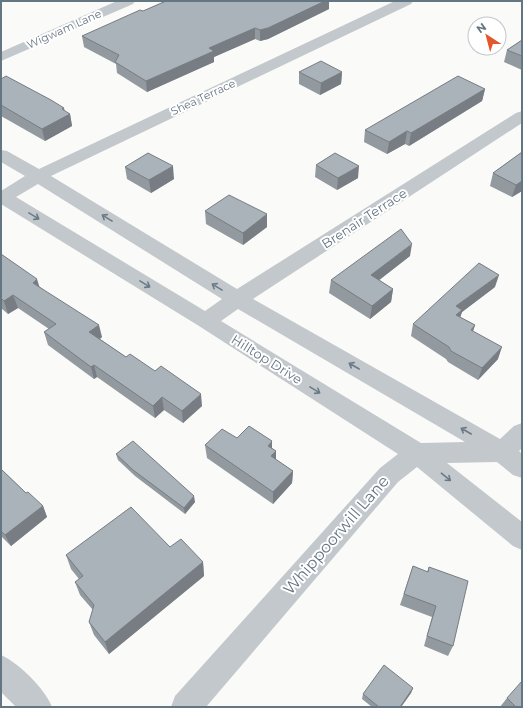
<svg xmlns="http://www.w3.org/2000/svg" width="523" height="708" viewBox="0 0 523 708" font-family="Montserrat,sans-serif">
<rect width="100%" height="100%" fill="#fafaf8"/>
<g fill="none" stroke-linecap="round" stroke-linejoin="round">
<!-- street -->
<g fill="#c3c8cc" fill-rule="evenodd">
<path d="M117 1H135L133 4 1 61V52Z"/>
<path d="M395 1H413L411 4 51 176 237 289 516 113 522 111V123L253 299 500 439 514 426 522 423V448L519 451 522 454V478L513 475 497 462 447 463 522 522V550L513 546 417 467 398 482 206 707H171L175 696 380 468 398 454 199 326 1 204V191L25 176 1 162V150L7 151 39 169ZM38 184 222 299 205 311 16 197ZM238 309 465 442 421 443 221 321Z"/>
<path d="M1 655C19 663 45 689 52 707H16L1 692Z"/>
</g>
</g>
<!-- wall -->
<g fill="#929a9f">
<path d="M166 1H329V9L268 39 260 41 255 39 214 57V62L147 92 117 73 116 64 84 47 82 36 143 11Z"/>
<path d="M522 40V70L504 62 507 50Z"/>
<path d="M299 72H342L341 84 320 95 299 84Z"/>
<path d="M1 79 70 114 72 126 45 141 1 116Z"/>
<path d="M485 89 482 101 409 146 405 144 387 154 364 142 365 130Z"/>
<path d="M522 152V191L512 197 490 186 493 173Z"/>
<path d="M316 165 358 178 337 190 315 177Z"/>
<path d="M125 167 174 179 151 193 127 179Z"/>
<path d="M205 211 267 227 243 245 206 224Z"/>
<path d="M1 254 40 287 102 337 100 339 126 357 202 406 183 423 164 410 155 418 97 377 94 379 48 345 44 332 49 329 18 308 8 314 1 308Z"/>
<path d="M410 256 379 280 393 289 391 302 370 319 329 293 331 280Z"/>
<path d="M495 287 462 312 460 317 475 325 473 331 498 359 478 380 448 362 446 359 411 336 413 324Z"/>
<path d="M237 438 272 448 276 451V460L293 471 292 483 273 504 207 458 205 445Z"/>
<path d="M116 454 195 502 185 514 135 476 118 460Z"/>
<path d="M1 469 26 493 43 506 47 517 11 546 1 536Z"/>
<path d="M170 547 203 562 204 576 109 654 94 635 89 622 93 610 80 595 75 582 79 579 71 569 66 555Z"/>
<path d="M413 566 427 572 429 567 453 646 448 656 424 646 432 617 400 605Z"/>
<path d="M413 688 411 693 401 707H372L362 699 363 694Z"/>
<path d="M507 698 522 707H500Z"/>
</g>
<!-- shaded-wall -->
<g fill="#777d82">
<path d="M325 1H329V9L268 39 260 41V30Z"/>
<path d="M255 28V39L214 57V62L147 92 146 81 209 48Z"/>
<path d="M342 72 341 84 320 95 321 83Z"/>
<path d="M485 89 482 101 409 146 411 133Z"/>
<path d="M64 108 66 116 70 114 72 126 45 141 42 129 62 109Z"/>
<path d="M407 131 405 144 387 154 389 142Z"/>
<path d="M173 166 174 179 151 193 149 180Z"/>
<path d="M359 166 358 178 337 190 338 178Z"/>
<path d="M522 181V191L512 197 516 185Z"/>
<path d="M267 214V227L243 245V233Z"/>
<path d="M412 244 410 256 369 288 371 275Z"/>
<path d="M499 275 495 287 462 312 459 321 453 327 456 306Z"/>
<path d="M37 279 41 292 33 283Z"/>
<path d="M393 289 391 302 370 319 372 306Z"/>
<path d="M13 295 18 308 8 314 4 301Z"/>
<path d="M99 325 102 337 92 344 89 332Z"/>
<path d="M475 325 471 337V330Z"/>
<path d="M502 347 498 359 478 380 482 368Z"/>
<path d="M94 365 97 377 94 379 91 367Z"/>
<path d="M201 394 202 406 183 423 182 411Z"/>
<path d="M162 397 164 410 155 418 153 406Z"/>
<path d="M272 441V453L268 446Z"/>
<path d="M276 451V463L271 456Z"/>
<path d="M293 471 292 483 273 504V492Z"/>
<path d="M194 496 195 502 185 514 184 508Z"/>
<path d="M43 506 47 517 11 546 5 535Z"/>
<path d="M203 562 204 576 109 654 105 642Z"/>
<path d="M413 688 411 693 401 707H400Z"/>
</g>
<!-- building -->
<g fill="#aab3b9" stroke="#777d82">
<path d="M166 1H325L268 28 260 30 255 28 209 48 214 51 146 81 115 62 119 55 82 36 140 10 143 11Z"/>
<path d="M522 40V56L507 50Z"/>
<path d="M321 61 342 72 321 83 299 72Z"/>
<path d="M6 76 51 100 64 108 62 109 70 114 42 129 1 105V79Z"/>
<path d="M458 76 485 89 411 133 407 131 389 142 365 130Z"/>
<path d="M522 152V181L516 185 493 173Z"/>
<path d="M148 153 173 166 149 180 125 167Z"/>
<path d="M335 153 359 166 338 178 316 165Z"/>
<path d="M229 195 267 214 243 233 205 211Z"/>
<path d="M401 229 412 244 371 275 393 289 372 306 331 280Z"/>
<path d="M1 254 37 279 33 283 99 325 89 332 126 357 130 354 155 371 161 366 201 394 182 411 162 397 153 406 94 365 91 367 44 332 56 324 13 295 4 301 1 298Z"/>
<path d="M479 263 499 275 456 306 462 310 456 315 475 325 471 330 502 347 482 368 451 351 449 347 413 324Z"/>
<path d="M249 426 272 441 268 446 276 451 271 456 293 471 273 492 205 445 222 429 237 438Z"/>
<path d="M133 441 194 496 184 508 133 470 116 454Z"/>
<path d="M1 469 26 493 28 492 43 506 5 535 1 531Z"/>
<path d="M131 507 170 547 181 539 203 562 105 642 89 622 94 605 75 582 83 576 66 555Z"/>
<path d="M413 566 428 572 429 567 468 581 453 646 427 636 436 606 404 594Z"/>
<path d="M384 665 413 688 400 707H379L363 694Z"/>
<path d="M522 681V707H516L507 698Z"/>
</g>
<!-- one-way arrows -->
<defs><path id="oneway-shaft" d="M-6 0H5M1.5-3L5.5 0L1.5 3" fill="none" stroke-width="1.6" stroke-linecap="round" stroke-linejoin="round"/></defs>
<g stroke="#6a7a87">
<use href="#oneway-shaft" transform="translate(34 216) rotate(31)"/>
<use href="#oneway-shaft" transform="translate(107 218) rotate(-148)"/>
<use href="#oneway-shaft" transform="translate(145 284) rotate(31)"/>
<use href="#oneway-shaft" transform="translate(217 287) rotate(-148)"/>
<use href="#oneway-shaft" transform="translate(354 366) rotate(-150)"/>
<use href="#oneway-shaft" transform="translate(315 390) rotate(32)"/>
<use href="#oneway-shaft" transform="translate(466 431) rotate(-150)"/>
<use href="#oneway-shaft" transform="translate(446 477) rotate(39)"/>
</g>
<g text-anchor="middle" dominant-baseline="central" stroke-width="4" stroke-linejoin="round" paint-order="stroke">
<!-- far-street labels -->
<g font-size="11" fill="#657683" stroke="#fff">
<text transform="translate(64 29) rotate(-24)">Wigwam Lane</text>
<text transform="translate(203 97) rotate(-25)">Shea Terrace</text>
</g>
<!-- street labels -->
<g font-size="13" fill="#657683" stroke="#fff">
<text transform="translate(364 218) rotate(-33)">Brenair Terrace</text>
<text transform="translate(267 359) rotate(32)">Hilltop Drive</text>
</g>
<!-- near-street labels -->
<g font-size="16" fill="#657683" stroke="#fff">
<text transform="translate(336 535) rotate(-49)">Whippoorwill Lane</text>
</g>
</g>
<!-- border -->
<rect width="523" height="708" fill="none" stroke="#657683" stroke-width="4"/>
<!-- north arrow -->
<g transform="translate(487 36) rotate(324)"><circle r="19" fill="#ffffff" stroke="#c1c8cd"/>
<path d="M0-3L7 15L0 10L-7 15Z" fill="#e4572e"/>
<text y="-6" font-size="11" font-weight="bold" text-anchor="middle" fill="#657683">N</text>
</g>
</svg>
